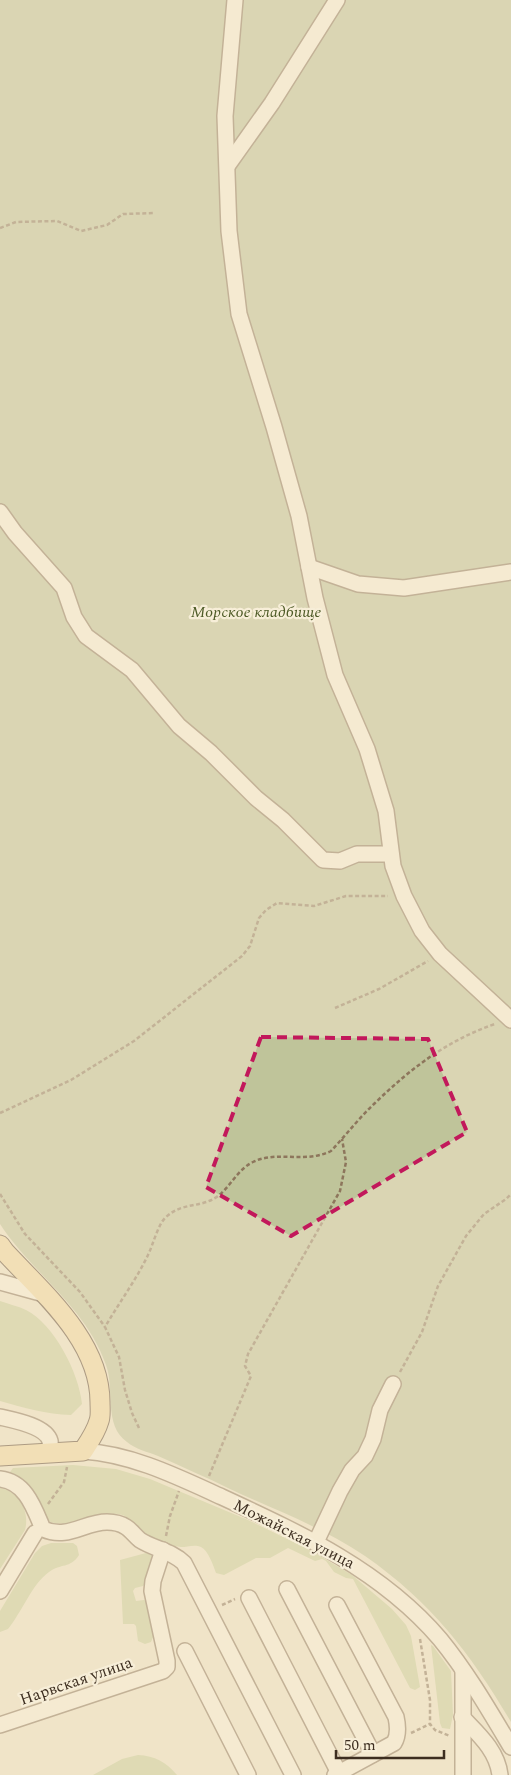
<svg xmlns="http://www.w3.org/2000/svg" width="511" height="1775" viewBox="0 0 511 1775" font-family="Spectral,serif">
<rect width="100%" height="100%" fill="#f0e4c8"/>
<!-- green -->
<g fill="#c9cf9b">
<path d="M0 1301C8 1304 18 1306 26 1310 54 1324 79 1373 82 1404L71 1415C46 1414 24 1408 0 1401Z"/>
<path d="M73 1465 116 1469 150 1479 248 1520 310 1550 352 1575 392 1609 406 1625 411 1636 420 1687 415 1690 410 1688 353 1579 346 1578 334 1572 326 1561 322 1559 315 1561 288 1548 270 1558H256L224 1575 216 1573C213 1565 208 1550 201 1547 195 1544 187 1547 181 1547 173 1546 163 1544 155 1540 142 1534 132 1515 118 1514 94 1511 75 1529 50 1522L31 1490 20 1478 10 1472 13 1468Z"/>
<path d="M0 1488C19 1491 30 1512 25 1530L0 1569Z"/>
<path d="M51 1543H73L77 1546 79 1555C70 1569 61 1563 49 1572 32 1584 22 1612 8 1629L0 1632V1611L35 1553 42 1546Z"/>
<path d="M146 1553 152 1555 153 1558 145 1584 143 1586 135 1588 133 1591 136 1601 144 1600 146 1601 154 1635 151 1642 145 1644 138 1641 136 1626 134 1624H123L120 1560Z"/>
<path d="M431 1645 433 1646 451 1671 453 1715 450 1729 442 1728 440 1723Z"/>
<path d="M138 1755C155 1756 166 1762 177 1775H93L122 1759Z"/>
</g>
<!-- cemetery -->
<path fill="#bfc49a" d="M0 0H511V1722C471 1654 431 1602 365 1556 324 1528 275 1510 230 1489 206 1477 182 1467 158 1456 148 1452 135 1449 127 1442 103 1425 115 1389 106 1365 86 1307 32 1273 0 1224Z"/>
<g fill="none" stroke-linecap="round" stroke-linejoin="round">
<!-- minor casing -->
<g stroke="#8d765c" stroke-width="18">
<g id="minor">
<path d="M235 0 225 116 229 231 239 314 274 427 299 516 315 598 335 675 367 749 386 811 393 866 404 896 422 931 440 954 511 1020"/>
<path d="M228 165 272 103 337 0"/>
<path d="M0 512 15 533 64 588 74 617 86 636 132 670 179 726 211 753 256 798 283 820 323 860 340 861 357 854H391"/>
<path d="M309 567 358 584 404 588 511 572"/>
<path d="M0 1282 44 1294"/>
<path d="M0 1417C13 1420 46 1426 50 1441 51 1445 49 1449 48 1453"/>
<path d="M83 1451C132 1454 178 1477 222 1497 302 1534 382 1571 440 1639 467 1672 489 1710 511 1747"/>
<path d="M0 1479C26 1482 34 1508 43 1529 68 1540 84 1522 107 1522 113 1522 120 1523 126 1527 131 1530 135 1536 140 1540 154 1549 172 1551 184 1563L293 1775"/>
<path d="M316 1542 340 1491 352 1470 365 1456 373 1439 380 1410 393 1384"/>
<path d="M287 1589 373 1754"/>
<path d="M0 1591 35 1533"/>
<path d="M249 1598 339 1773"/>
<path d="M185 1651 248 1775"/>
<path d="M462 1717C478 1734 497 1750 500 1775"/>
<path d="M0 1725 163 1671 167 1667V1661L152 1591 153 1581 163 1550"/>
<path d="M335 1775 394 1743C399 1735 398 1726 396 1717L337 1605"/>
<path d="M463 1775V1671"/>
</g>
</g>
<!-- major casing -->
<g stroke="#5b4430" stroke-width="21">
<path id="major" d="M0 1245 5 1252C43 1293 100 1341 100 1402 100 1408 101 1416 99 1421 96 1432 89 1442 83 1451L0 1456"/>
</g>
<!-- path -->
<g stroke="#8d765c" stroke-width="2.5" stroke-dasharray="4 2.5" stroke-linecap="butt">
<path d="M0 228 16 222 57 221 81 231 107 225 123 214 154 213"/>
<path d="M335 1008 379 989 428 961"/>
<path d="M0 1113 71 1080 134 1041 242 956 250 946 259 918 266 910 277 903 314 906 346 896H388"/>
<path d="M0 1194 25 1234 80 1292 105 1327"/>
<path d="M400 1372 422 1332 438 1286 466 1236 484 1214 506 1199 511 1194"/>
<path d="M139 1428 132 1413 125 1390 119 1357 105 1327C119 1303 136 1280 148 1255 153 1245 158 1224 166 1217 184 1201 200 1209 218 1196 231 1186 237 1170 253 1162 277 1150 305 1164 331 1151 346 1135 359 1118 375 1103 411 1068 448 1040 495 1024"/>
<path d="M209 1476 251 1376 245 1366 248 1354 340 1191 346 1162 342 1139"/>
<path d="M48 1504 64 1482 67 1467"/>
<path d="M166 1536 170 1516 179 1491"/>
<path d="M222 1605 235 1599"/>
<path d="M420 1639 430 1700V1724L435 1730 450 1736"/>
<path d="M411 1733 430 1724"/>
</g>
<!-- minor -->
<use href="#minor" stroke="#faf1dc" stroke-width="15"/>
<!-- major -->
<use href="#major" stroke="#f3d9a0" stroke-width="19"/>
</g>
<!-- marked area -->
<path d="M0 0H511V1775H0ZM261 1037 428 1039 467 1132 291 1236 206 1187Z" fill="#f0e4c8" fill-opacity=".55" fill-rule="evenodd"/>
<path fill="none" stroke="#c2185b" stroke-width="4" stroke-dasharray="10 6" stroke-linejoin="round" d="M261 1037 428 1039 467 1132 291 1236 206 1187Z"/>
<g text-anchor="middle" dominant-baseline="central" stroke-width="4.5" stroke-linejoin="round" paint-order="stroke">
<!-- park labels -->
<g font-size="16" font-style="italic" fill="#4d5a26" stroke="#f7eed8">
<text x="256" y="612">Морское кладбище</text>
</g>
<!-- street labels -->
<g font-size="16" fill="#3d2e20" stroke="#f7eed8">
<text transform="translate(294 1534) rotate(27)">Можайская улица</text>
<text transform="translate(76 1681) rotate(-19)">Нарвская улица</text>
</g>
</g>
<!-- scale -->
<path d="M336 1750v8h108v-8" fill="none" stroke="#3d2e20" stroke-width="2.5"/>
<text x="344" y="1750" font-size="15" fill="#3d2e20" stroke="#f7eed8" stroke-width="4" paint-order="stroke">50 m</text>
</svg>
